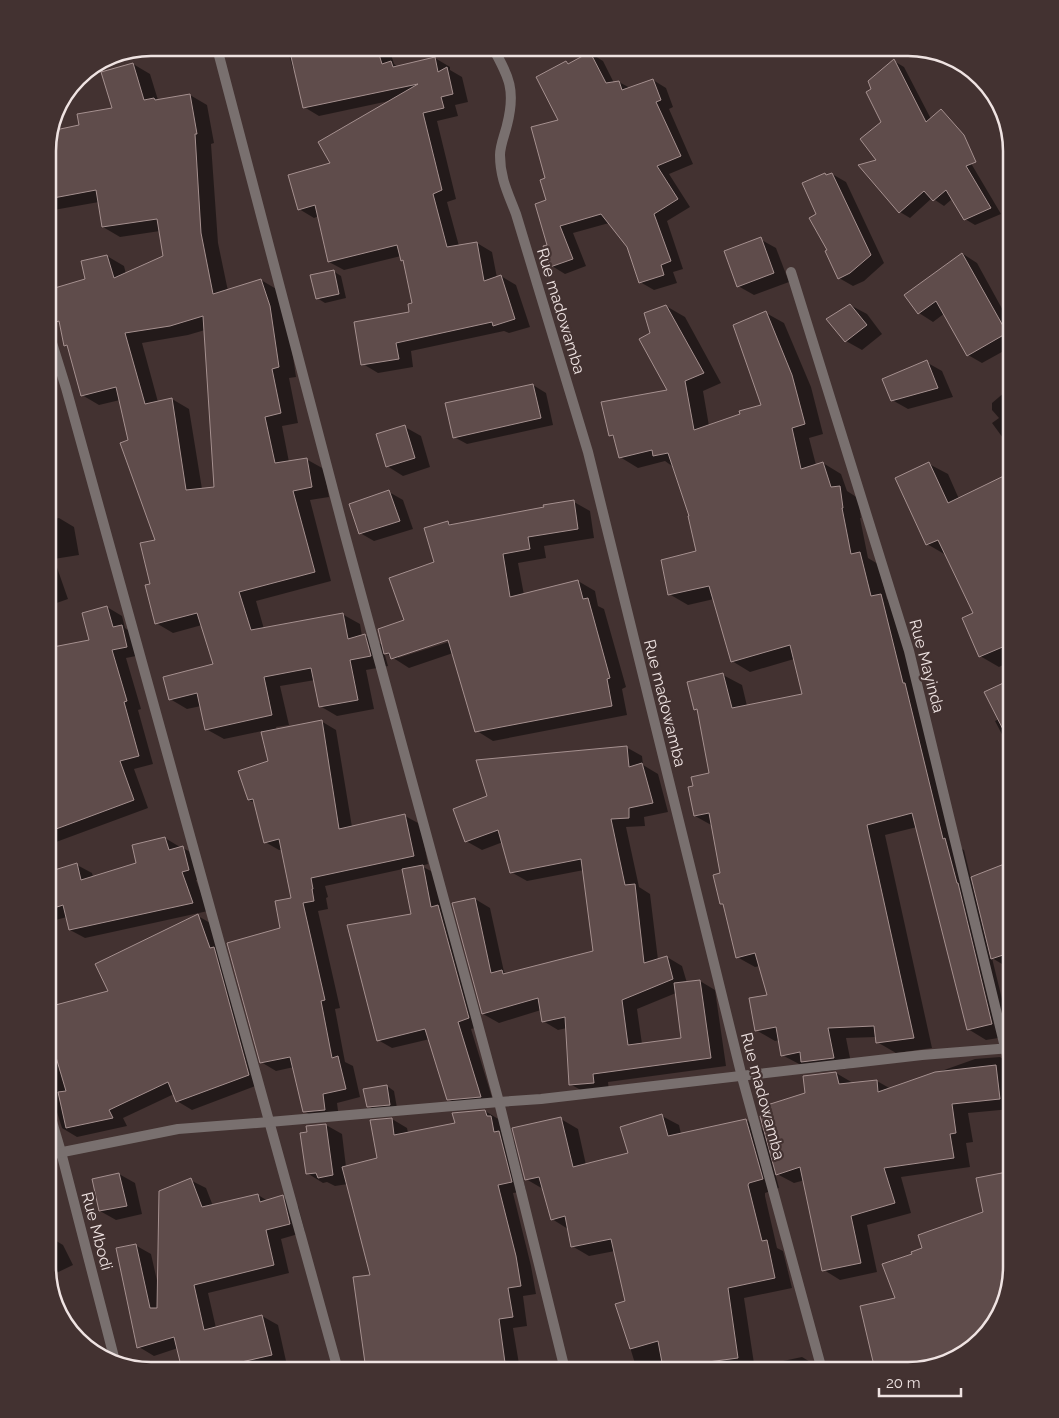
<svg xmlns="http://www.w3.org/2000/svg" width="1059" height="1418" viewBox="0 0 1059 1418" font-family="Raleway,sans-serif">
<rect width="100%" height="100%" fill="#433231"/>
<!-- shadow -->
<g fill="#0007" fill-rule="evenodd">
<path d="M287 48H389L394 64 398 67 435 58 450 67V70L462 77 468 102 455 105 458 116 437 121 456 199 447 202 459 246 477 243 492 252 497 278 501 276 516 285 530 327 509 333 504 331 411 351 413 367 378 373 363 364 411 313 413 304 405 262 402 260 401 256 344 270 329 262 319 216 314 218 299 209 332 163 389 101 319 116 304 107 296 71 293 69Z"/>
<path d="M590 53 603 61 614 83 619 82 630 88 653 80 666 88 673 107 669 109 693 164 669 174 690 207 667 221 683 269 673 272 677 283 654 290 640 282 629 247 609 223 573 233 586 266 565 274 552 266 548 246 546 179 560 120 566 62 569 64Z"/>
<path d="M894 61 904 67 931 119 946 121 1001 214 975 225 965 219 952 199 944 206 932 198 910 218 900 212 878 160 883 122Z"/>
<path d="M133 64 150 74 158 100 190 95 207 105 214 143 211 144 218 243 228 291 261 280 278 290 287 317 296 377 289 378 298 423 282 426 289 462 306 459 324 469 329 497 310 500 331 581 256 601 264 629 342 614 360 624 362 636 365 635 384 646 406 621 436 562 447 522 453 525 574 502 590 511 594 538 544 546 546 558 518 563 524 595 578 581 595 591 598 606 604 609 626 687 622 689 627 715 493 741 477 731 453 653 409 668 384 652 388 666 366 670 374 709 337 716 320 706 315 680 280 686 289 725 276 727 277 730 321 721 336 730 352 827 405 816 420 824 428 864 421 866 437 874 482 1026 471 1029 494 1104 462 1107 448 1099 430 1039 392 1048 378 1040 412 915 403 869 325 886 328 897 326 898 328 909 318 911 340 1008 335 1009 345 1062 353 1066 360 1097 337 1103 339 1118 319 1120 304 1111 294 1067 276 1071 261 1062 281 928 293 899 282 850H279L265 842 255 803 249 800 269 762 262 731 224 739 206 729 201 706 187 709 170 699 214 665 202 625 173 633 156 623 151 585 156 541 129 441 120 400 99 405 82 395 68 346 66 345 61 323 57 321 48 291 87 280 107 256 124 266 126 274 164 257 160 231 120 237 103 227 99 202 48 211V144L51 133 80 126 113 109ZM205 330 215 488 202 489 189 409 172 399 158 402 142 343 188 335ZM454 637 455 640 398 658V655Z"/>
<path d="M832 174 846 182 884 263 864 281 853 286 839 278 817 215 827 176Z"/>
<path d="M760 239 776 248 789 282 754 295 738 286Z"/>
<path d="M963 254 977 263 1011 325V347L982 363 968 355 945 313 933 322 919 313Z"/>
<path d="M333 271 341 276 346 298 325 303 317 298Z"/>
<path d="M850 305 867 314 882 334 862 350 846 341Z"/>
<path d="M666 306 685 317 721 383 703 391 709 426 763 406 766 313 784 323 811 387 823 434 809 438 816 465 823 463 841 474 847 491 858 498 861 518H860L868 558 878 564 887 599 899 606 960 848 964 850 971 879 1011 862V965L1007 967 992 958 1011 1036 986 1040 968 1029 917 827 885 835 932 1048 896 1053 877 1042 876 1037 846 1038 852 1068 821 1072 807 1064 801 1065 782 1055 780 1040 775 1041 756 1030 768 996 760 966 755 967 737 957 724 905 721 903 722 874 713 826 695 816 694 787 711 774 698 710 695 709 723 675 742 685 747 706 803 695 794 659 750 672 732 661 714 599 688 605 669 594 697 552 691 517 672 466 665 461 638 468 620 457 615 438 610 435 669 391 652 333Z"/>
<path d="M926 362 942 371 953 397 908 409 892 400Z"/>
<path d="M533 385 546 393 553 425 467 444 454 437Z"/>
<path d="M1005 392 1011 396V449L992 423 999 418 992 410V403Z"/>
<path d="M405 427 421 436 430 467 403 476 387 466Z"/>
<path d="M1011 451V463L1006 454Z"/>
<path d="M929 464 948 474 959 499 1011 474V661L999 667 980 656 974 614 946 555 927 544Z"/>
<path d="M389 492 403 500 413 529 374 541 360 533Z"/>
<path d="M59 518 74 527 79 555 54 559 68 599 48 606V520Z"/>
<path d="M107 607 122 616 125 628 136 635 141 655 126 658 141 709 138 710 153 764 134 769 148 808 48 845V754L58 777H59L48 718V649L90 641Z"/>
<path d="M1011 686V763L1004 746 1007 744 995 721 999 719Z"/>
<path d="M626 747 642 756 643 765 658 774 668 812 644 817 645 826 626 827 639 887 650 894 658 960 667 957 682 966 687 983 700 981 715 990 726 1066 608 1082 609 1091 586 1093 570 1084 567 1028 558 1030 543 1021 541 1010 499 1023 483 1014 475 899 490 908 504 972 507 974 595 952 584 870 527 881 511 872 503 842 482 850 466 841ZM676 993 682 1039 642 1044 637 1009Z"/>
<path d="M165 838 180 847 181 848H183L198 856 204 879 196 880 208 911 85 938 70 930 67 917 48 922V873L77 865 92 873 93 877 138 864Z"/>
<path d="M198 916 212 924 263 1083 192 1110 177 1101 174 1094 123 1118 127 1126 77 1137 62 1128 56 1109V1119L62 1140 48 1143V1047H49L48 1008 110 991Z"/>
<path d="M1000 1057 1011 1064V1109L968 1113 973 1142 966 1143 970 1167 901 1177 911 1213 867 1225 877 1272 840 1280 824 1270 805 1180 794 1183 775 1173 779 1188 765 1193V1196L777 1248 783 1251 792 1288 744 1298 755 1370H637L617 1305 627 1302 615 1251 589 1256 572 1246 568 1229 552 1219 543 1189 526 1179 561 1119 578 1129 586 1165 629 1153 662 1116 679 1125 681 1134 746 1120 765 1131 769 1116 807 1093 836 1073 853 1083 877 1081 891 1089 975 1059Z"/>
<path d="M387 1086 394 1091 397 1108 376 1110 368 1106Z"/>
<path d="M485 1111 500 1120 509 1138 514 1141 526 1191 513 1193 531 1266 536 1294 523 1296 527 1326 513 1328 520 1370H367L354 1278 371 1276 348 1184 335 1186 327 1182 323 1183 307 1173 326 1125 342 1134 346 1167 378 1159 392 1119 407 1128 408 1133 456 1124Z"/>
<path d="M1011 1172V1267L997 1319 960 1356 908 1370H877L861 1307 896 1299 914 1254 984 1212Z"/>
<path d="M119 1174 135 1183 142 1214 116 1220 100 1211Z"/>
<path d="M190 1180 206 1188 213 1206 258 1195 268 1201 282 1197 298 1206 305 1232 281 1239 289 1273 208 1293 216 1328 262 1316 278 1325 288 1370H183L178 1348 154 1356 139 1347 135 1245 151 1254 158 1285Z"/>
<path d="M48 1236 63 1245 73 1265 50 1276 47 1267Z"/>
<path d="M80 1338 93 1345 96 1353Z"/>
<path d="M802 1357 817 1366V1370H785L783 1361Z"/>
</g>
<!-- building -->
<g fill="#5f4c4b" stroke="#a5908f" fill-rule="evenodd">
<path d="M289 48H377L382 64 391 61 393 67 435 57 438 72 447 67 453 94 441 97 444 108 423 113 442 190 433 194 447 247 477 242 484 281 501 275 515 319 493 326 492 322 396 343 399 359 361 365 354 322 409 312 408 304 412 303 403 260 401 261 397 245 328 262 315 205 298 210 288 175 330 163 318 142 418 84 303 108Z"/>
<path d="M590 52 606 83 619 81 622 90 653 79 661 100 656 102 681 156 657 166 678 199 654 214 671 261 661 265 664 275 639 283 627 247 601 214 560 226 573 259 550 267 543 246 547 245 535 204 546 200 540 180 545 178 531 127 558 120 536 77 566 61 568 64Z"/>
<path d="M894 59 926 122 941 109 964 135 976 162 966 166 991 208 964 220 946 190 933 201 924 191 899 213 858 165 876 160 860 139 881 122 866 92 871 89 868 81Z"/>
<path d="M133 63 144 100 154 98 155 100 190 94 197 134H195L201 233 213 294 261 279 270 306 279 367 272 369 281 413 265 417 275 463 307 458 312 487 293 491 315 572 239 592 251 630 343 613 348 639 365 634 371 656 350 660 358 700 319 707 311 668 264 677 272 715 205 730 197 693 169 700 163 677 213 664 197 613 155 624 145 585 150 584 140 543 155 540 120 443 128 440 116 387 81 396 67 345 64 346 59 321 56 322 48 295V290L85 279 81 261 107 255 114 278 163 256 157 219 102 227 96 190 48 199V144L51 131 79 125 77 114 112 108 101 72ZM203 316 214 487 186 490 172 398 145 404 125 333 170 326Z"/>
<path d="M825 173 826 175 832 173 871 255 850 273 838 279 825 251 827 250 809 218 816 214 802 183Z"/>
<path d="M761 237 774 273 737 287 724 251Z"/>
<path d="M962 253 1007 333 967 356 936 301 918 314 904 295Z"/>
<path d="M334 270 339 294 316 299 310 275Z"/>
<path d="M850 304 867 325 845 342 826 319Z"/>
<path d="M666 305 704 373 685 381 694 430 740 414 739 411 761 405 733 325 766 311 792 375 805 424 792 428 801 469 823 462 831 487 840 486 843 508H842L851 554 860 552 871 596 881 594 903 683H905L943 839 945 838 957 883H958L992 1024 967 1030 912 813 867 825 914 1038 876 1043 874 1026 828 1028 834 1058 801 1062 800 1052 781 1056 776 1027 755 1031 749 998 767 995 755 953 736 958 723 904H720L713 875 720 873 709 813 694 816 688 787 693 786 691 777 709 773 697 709 694 710 687 682 723 673 732 708 802 694 790 645 731 662 709 586 668 595 661 560 696 551 688 516H689L668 453 653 456 652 450 619 458 613 435 609 436 601 402 667 390 639 339 650 333 644 313Z"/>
<path d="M927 360 938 388 891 401 882 379Z"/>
<path d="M533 384 541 418 453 438 445 403Z"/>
<path d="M405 425 415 458 386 467 376 434Z"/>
<path d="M929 462 948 503 1012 472V643L979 657 962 618 973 613 938 540 926 545 895 478Z"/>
<path d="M389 490 400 521 359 534 349 504Z"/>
<path d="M574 500 578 529 528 537 530 549 503 554 510 597 578 580 583 599 588 598 610 678 607 679 612 706 475 732 448 640 391 659 389 653 384 654 378 629 404 620 389 578 434 562 424 528 448 521 449 525 544 507 543 505Z"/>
<path d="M107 606 113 627 122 625 127 647 112 650 127 701 124 702 139 756 120 761 134 800 48 832V648L89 640 82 613Z"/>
<path d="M1012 679V747L984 692Z"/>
<path d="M322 720 339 829 405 814 414 856 311 878 313 889H312L314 901 303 903 325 1000 321 1001 332 1058 338 1056 346 1089 323 1094 325 1110 303 1112 290 1057 260 1063 227 943 280 928 275 901 291 898 279 839 264 843 253 799 248 800 238 771 268 761 261 732Z"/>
<path d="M627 746 629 767 642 763 653 803 629 808V818L611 819 625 885 635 884 644 963 667 956 673 979 622 1000 628 1045 681 1038 674 983 700 980 711 1058 593 1074 594 1083 569 1085 565 1017 542 1022 538 998 482 1014 452 903 475 898 491 973 502 970 503 974 593 951 581 859 510 873 498 830 465 842 453 809 487 796 476 760Z"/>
<path d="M165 837 169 850 183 846 189 870 182 872 193 903 69 930 63 905 48 910V872L77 863 81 880 136 863 132 845Z"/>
<path d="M1012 861V952L991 959 971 877Z"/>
<path d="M423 865 431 907 438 905 469 1018 458 1022 481 1097 447 1100 425 1029 377 1041 347 925 411 914 402 869Z"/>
<path d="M198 914 210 948 214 947 249 1075 176 1102 168 1082 109 1110 113 1118 66 1128 58 1092 66 1091 48 1030V1007L108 991 95 964Z"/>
<path d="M996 1065 1000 1099 952 1104 956 1133 950 1134 954 1158 884 1168 895 1203 851 1216 861 1263 822 1271 800 1167 776 1175 760 1116 767 1115 764 1106 805 1093 803 1076 836 1072 839 1084 877 1080 878 1092 935 1072Z"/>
<path d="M387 1085 390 1105 367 1107 363 1089Z"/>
<path d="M485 1110 487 1116H491L494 1132 499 1131 512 1182 498 1185 516 1256 521 1286 508 1288 513 1317 499 1319 506 1370H366L353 1277 370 1275 342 1167 377 1158 370 1120 392 1118 394 1135 455 1123 452 1113Z"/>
<path d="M662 1114 668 1136 746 1119 763 1179 749 1183 748 1185 762 1241 767 1240 775 1278 728 1288 738 1358 663 1368 658 1341 630 1349 615 1304 625 1301 611 1239 571 1247 565 1216 551 1220 539 1177 525 1180 512 1128 561 1117 573 1167 628 1153 620 1127Z"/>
<path d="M326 1124 333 1175 318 1178 316 1173 306 1174 300 1133 307 1132 306 1126Z"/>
<path d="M1012 1171V1258L1004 1259 1009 1276 998 1319 958 1357 908 1370H875L860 1306 895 1298 882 1264 912 1254 911 1252 922 1248 918 1235 983 1212 976 1178Z"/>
<path d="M119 1173 127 1206 99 1211 92 1179Z"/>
<path d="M191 1178 202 1207 258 1194 260 1202 283 1195 290 1224 266 1230 274 1265 194 1285 204 1330 262 1315 272 1355 224 1366 225 1370H182L174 1337 137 1348 116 1248 136 1244 150 1308H157L159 1191Z"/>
</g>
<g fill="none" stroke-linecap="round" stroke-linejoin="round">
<!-- minor -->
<g stroke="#79706f" stroke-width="10">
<path d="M217 48 345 535 499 1102 565 1370"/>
<path d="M493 48C509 77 516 90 507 125 505 134 500 145 500 155 500 178 508 193 516 214L588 452 742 1077 822 1370"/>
<path d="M791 272 909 651 1011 1072"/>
<path d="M48 330 66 388 338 1370"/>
<path d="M48 1108 61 1152 115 1361"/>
<path d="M48 1155 178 1129 269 1122 499 1102 541 1099 922 1055 1011 1048"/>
</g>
</g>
<g text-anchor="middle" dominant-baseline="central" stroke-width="4.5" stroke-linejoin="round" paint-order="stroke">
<!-- street labels -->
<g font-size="16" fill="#efe3e2" stroke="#433231">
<text transform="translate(561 311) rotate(73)">Rue madowamba</text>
<text transform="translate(927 666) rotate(75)">Rue Mayinda</text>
<text transform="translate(665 703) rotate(76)">Rue madowamba</text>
<text transform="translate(763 1096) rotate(75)">Rue madowamba</text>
<text transform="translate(97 1231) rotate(75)">Rue Mbodi</text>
</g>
</g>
<!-- crop -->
<path d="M0 0H1059V1418H0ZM151 56H908A95 95 0 0 1 1003 151V1267A95 95 0 0 1 908 1362H151A95 95 0 0 1 56 1267V151A95 95 0 0 1 151 56Z" fill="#433231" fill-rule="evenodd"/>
<path fill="none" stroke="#efe3e2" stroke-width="2.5" d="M151 56H908A95 95 0 0 1 1003 151V1267A95 95 0 0 1 908 1362H151A95 95 0 0 1 56 1267V151A95 95 0 0 1 151 56Z"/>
<!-- scale -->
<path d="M879 1388v8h82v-8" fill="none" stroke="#efe3e2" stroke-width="2.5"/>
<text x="886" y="1388" font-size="15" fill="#efe3e2" stroke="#433231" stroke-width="4" paint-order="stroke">20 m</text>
</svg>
